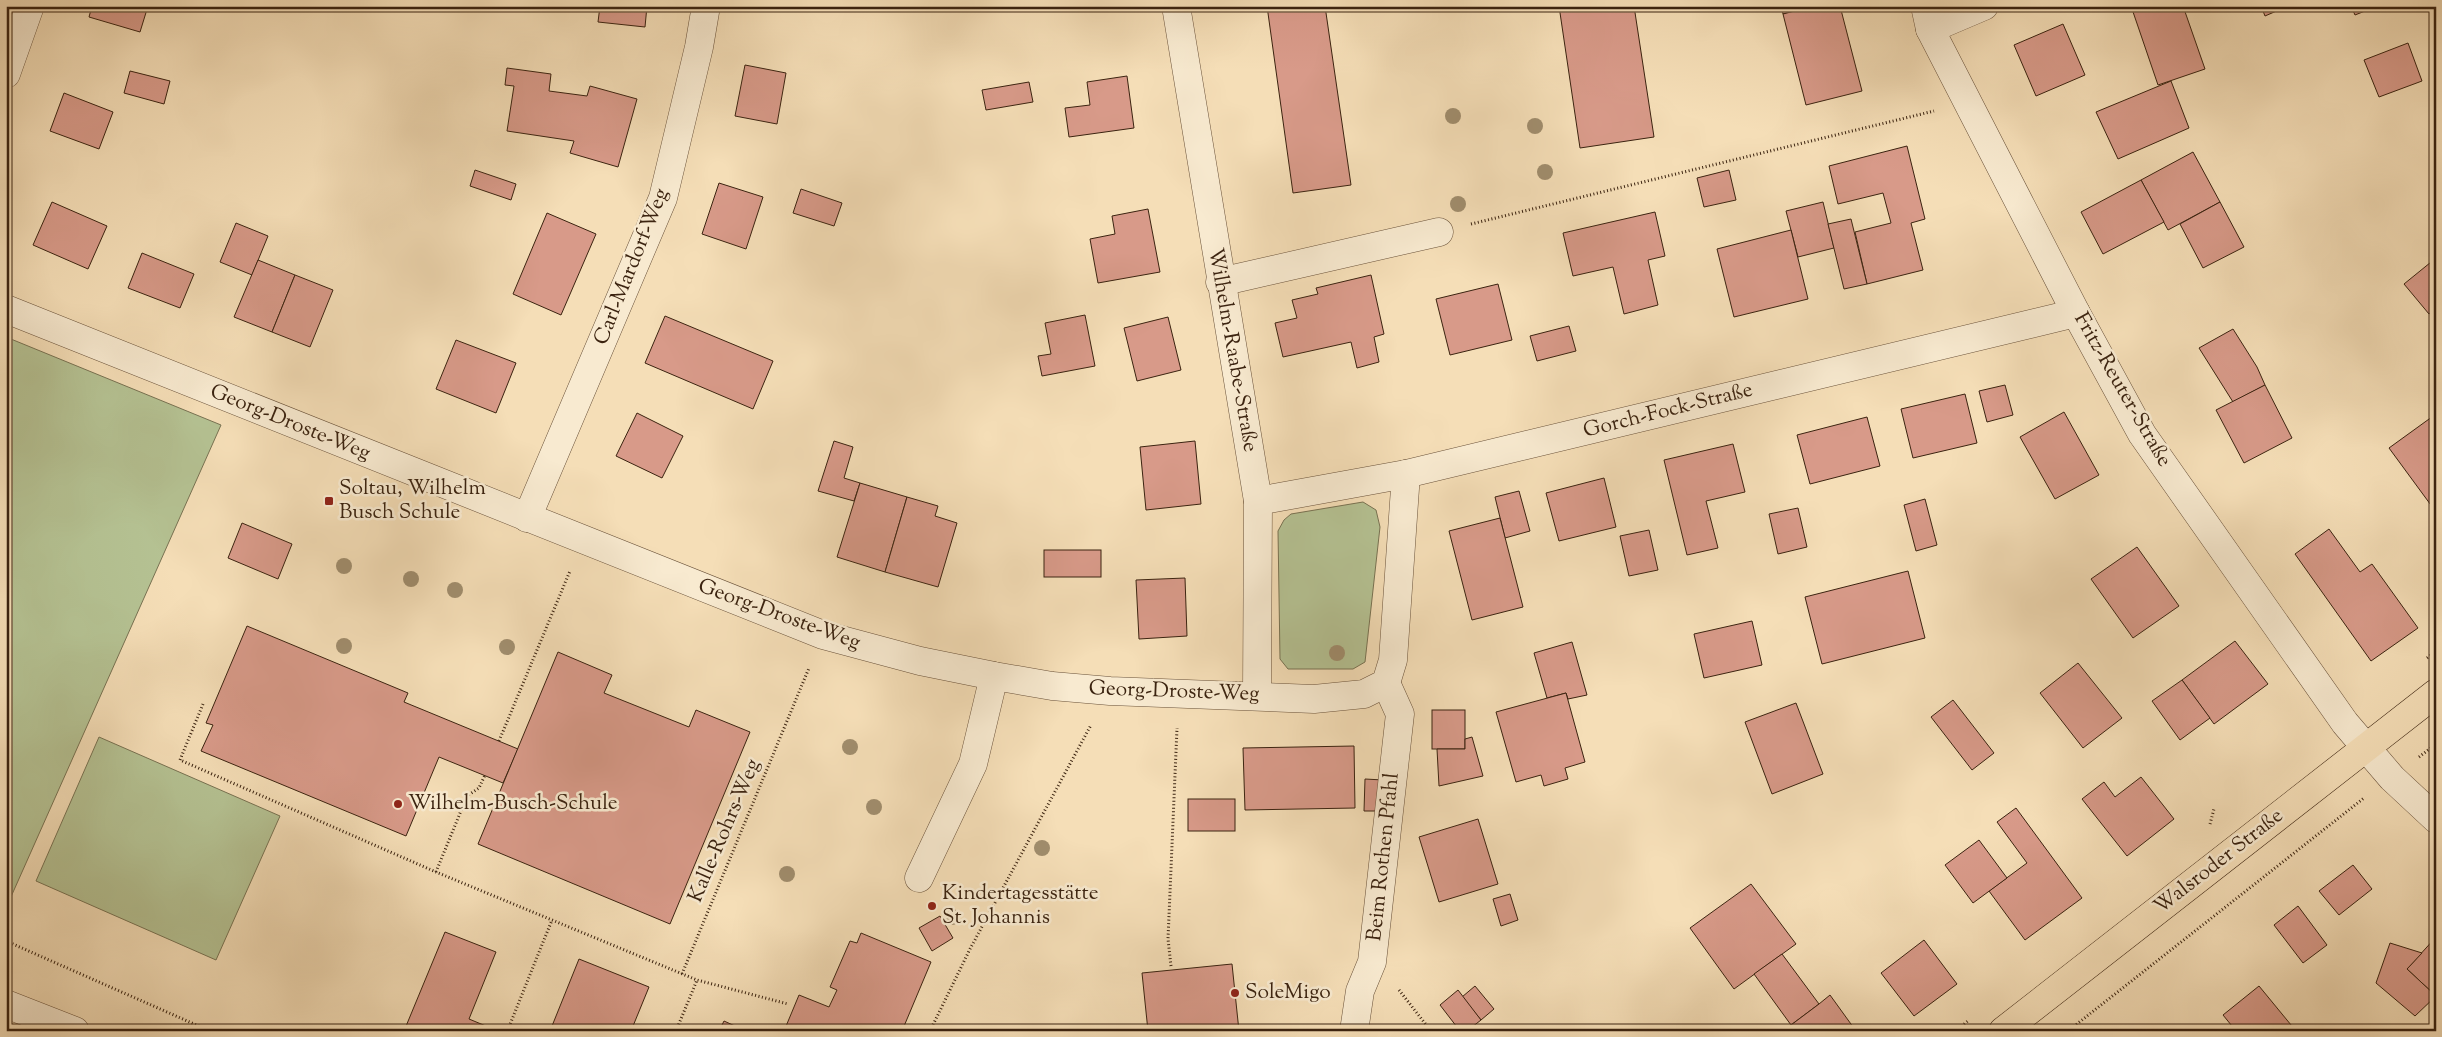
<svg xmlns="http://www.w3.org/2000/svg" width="2442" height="1037" viewBox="0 0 2442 1037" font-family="'Sorts Mill Goudy',serif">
<rect width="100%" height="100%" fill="#f5deb7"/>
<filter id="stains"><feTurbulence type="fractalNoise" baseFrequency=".004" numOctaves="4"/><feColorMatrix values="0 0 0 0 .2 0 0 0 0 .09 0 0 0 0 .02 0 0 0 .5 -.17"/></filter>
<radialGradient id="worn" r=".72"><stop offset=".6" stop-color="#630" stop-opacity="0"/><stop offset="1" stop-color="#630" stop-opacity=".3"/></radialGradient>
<!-- green -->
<g fill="#b5c293" stroke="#787252">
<path d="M6 337 221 425 6 908Z"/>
<path d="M1363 502 1376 510 1380 527 1365 662 1353 669H1288L1280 659 1278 531 1284 520 1291 514Z"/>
<path d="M99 737 280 816 216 960 36 881Z"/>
</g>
<!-- building -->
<g fill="#d89a89" stroke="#3b2310">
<path d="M92 6H148L140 32 89 17Z"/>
<path d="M600 6H647L645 27 598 22Z"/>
<path d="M1267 6H1325L1351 185 1293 193Z"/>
<path d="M1559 6H1634L1654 137 1580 148Z"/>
<path d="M1781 6H1814L1783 14Z"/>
<path d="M1814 6H1840L1862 91 1806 105 1783 14Z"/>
<path d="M2131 6H2183L2205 69 2158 85Z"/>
<path d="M2261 6H2288L2265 16Z"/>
<path d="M2351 6H2374L2375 7 2355 15Z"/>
<path d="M2063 24 2085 75 2036 96 2014 45Z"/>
<path d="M2408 43 2422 81 2379 97 2364 60Z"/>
<path d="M745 65 786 73 777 124 735 116Z"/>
<path d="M507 68 551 74 549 91 587 96 590 86 637 99 618 167 570 153 574 141 507 131 514 86 505 85Z"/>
<path d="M130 71 170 81 164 104 124 93Z"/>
<path d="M1127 76 1134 128 1069 137 1065 108 1090 105 1087 82Z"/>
<path d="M2171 81 2189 128 2118 159 2096 112Z"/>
<path d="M1029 82 1033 102 986 110 982 90Z"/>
<path d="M64 93 113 112 99 149 50 131Z"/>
<path d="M1907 146 1925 219 1911 223 1923 270 1867 284 1855 232 1891 223 1883 193 1838 204 1829 166Z"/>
<path d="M2193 152 2220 202 2168 230 2141 180Z"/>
<path d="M475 170 516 184 511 200 470 186Z"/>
<path d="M1729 170 1736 200 1704 207 1697 178Z"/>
<path d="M2141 180 2164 222 2103 254 2081 212Z"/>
<path d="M719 183 763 197 746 249 702 234Z"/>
<path d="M801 189 842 203 834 226 793 213Z"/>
<path d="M52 202 107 226 88 269 33 245Z"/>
<path d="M1823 202 1834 248 1798 257 1786 211Z"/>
<path d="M2220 202 2244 247 2203 268 2180 224Z"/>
<path d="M1148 209 1160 272 1098 283 1090 239 1115 234 1112 216Z"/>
<path d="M1655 212 1665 256 1648 260 1658 305 1624 314 1613 267 1573 276 1563 233Z"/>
<path d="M547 213 596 234 561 315 513 294Z"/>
<path d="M1851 219 1867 284 1844 289 1828 224Z"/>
<path d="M236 223 268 236 252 275 220 262Z"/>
<path d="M1791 230 1808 299 1734 317 1717 249Z"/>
<path d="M142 253 194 274 180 308 128 288Z"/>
<path d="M2436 258V308L2429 314 2404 284Z"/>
<path d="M258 260 295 275 272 332 234 317Z"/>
<path d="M295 275 333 290 310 347 272 332Z"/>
<path d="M1371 275 1384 334 1374 337 1379 362 1357 368 1351 342 1283 357 1275 323 1297 318 1292 300 1318 294 1316 288Z"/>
<path d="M1498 284 1512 340 1450 355 1436 299Z"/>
<path d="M1085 315 1095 366 1042 376 1038 356 1051 354 1045 323Z"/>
<path d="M665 316 773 361 753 409 645 363Z"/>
<path d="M1168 317 1181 370 1137 381 1124 328Z"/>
<path d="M1569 326 1576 351 1537 361 1530 336Z"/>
<path d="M2233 329 2257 367 2265 385 2233 402 2199 348Z"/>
<path d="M456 340 516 363 496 413 436 389Z"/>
<path d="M2005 385 2013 415 1987 422 1979 391Z"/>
<path d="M2265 385 2292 438 2244 463 2216 410Z"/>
<path d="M1965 394 1977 443 1913 458 1901 409Z"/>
<path d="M2064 412 2099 475 2055 499 2020 437Z"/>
<path d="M637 413 683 436 662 478 616 456Z"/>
<path d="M2436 414V512L2389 448Z"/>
<path d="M1867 417 1880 466 1810 484 1797 435Z"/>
<path d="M834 441 853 447 844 478 860 483 854 501 818 491Z"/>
<path d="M1195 441 1201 504 1146 510 1140 447Z"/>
<path d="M1733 444 1745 492 1706 501 1718 548 1687 555 1664 460Z"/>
<path d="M1604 478 1616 527 1559 541 1546 493Z"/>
<path d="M860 483 907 497 885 572 837 557Z"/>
<path d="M1519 491 1530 531 1505 538 1495 497Z"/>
<path d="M907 497 938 506 935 516 957 523 938 587 885 572Z"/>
<path d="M1925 499 1937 545 1916 551 1904 505Z"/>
<path d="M1798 508 1807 547 1778 554 1769 514Z"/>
<path d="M1500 518 1523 607 1472 620 1449 531Z"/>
<path d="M242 523 292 544 278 579 228 558Z"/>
<path d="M2329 529 2360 572 2372 564 2418 628 2371 661 2295 554Z"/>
<path d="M1649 530 1658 570 1629 576 1620 536Z"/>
<path d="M2137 547 2179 606 2133 638 2091 579Z"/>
<rect x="1044" y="550" width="57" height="27"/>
<path d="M1908 571 1925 638 1822 664 1805 597Z"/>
<path d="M1185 578 1187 636 1139 639 1136 580Z"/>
<path d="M1752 621 1762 665 1704 678 1694 634Z"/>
<path d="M247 626 408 693 404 702 518 749 503 783 439 757 406 836 201 751 213 725 206 723Z"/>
<path d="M2235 641 2268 684 2214 724 2182 680Z"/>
<path d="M1572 642 1587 695 1568 699 1566 693 1547 698 1534 653Z"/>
<path d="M558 652 612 675 604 693 689 727 696 710 750 732 670 924 478 844Z"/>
<path d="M2078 663 2122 718 2083 748 2040 693Z"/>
<path d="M2182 680 2210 718 2180 740 2152 701Z"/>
<path d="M1566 693 1585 762 1565 768 1568 779 1544 786 1541 775 1516 782 1496 712Z"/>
<path d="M1953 700 1994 753 1972 770 1931 717Z"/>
<path d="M1796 703 1823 774 1772 794 1745 722Z"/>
<rect x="1432" y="710" width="33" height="39"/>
<path d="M1472 737 1483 776 1439 786 1437 749H1465V739Z"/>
<path d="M1354 746 1355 808 1245 810 1243 748Z"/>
<path d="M2141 777 2174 819 2127 856 2082 799 2104 782 2115 797Z"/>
<path d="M1365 779 1383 780 1381 811H1364Z"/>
<rect x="1188" y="799" width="47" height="32"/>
<path d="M2016 808 2082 898 2025 940 1989 891 2027 863 1997 822Z"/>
<path d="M1478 819 1498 884 1439 902 1419 837Z"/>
<path d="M1979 840 2007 878 1973 903 1945 865Z"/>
<path d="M2353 865 2372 889 2339 915 2319 891Z"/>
<path d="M1751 884 1796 944 1734 989 1690 928Z"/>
<path d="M1510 894 1518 920 1501 926 1493 899Z"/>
<path d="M2298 906 2327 945 2303 963 2274 925Z"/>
<path d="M940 916 953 938 932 951 919 928Z"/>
<path d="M445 932 496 952 469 1019 498 1031H404Z"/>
<path d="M861 933 931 962 902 1031H784L799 995 829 1007 837 990 830 987 850 941 857 943Z"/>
<path d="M2436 937V996L2407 969Z"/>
<path d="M1924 940 1957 984 1914 1016 1881 973Z"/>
<path d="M2390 943 2422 953 2407 969 2436 996 2415 1016 2376 983Z"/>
<path d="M1782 954 1819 1004 1791 1025 1754 974Z"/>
<path d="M579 959 649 987 631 1031H550Z"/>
<path d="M1232 964 1239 1031H1148L1142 973Z"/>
<path d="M1475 986 1494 1009 1481 1020 1462 997Z"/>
<path d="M2259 986 2296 1031H2236L2223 1015Z"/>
<path d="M1458 990 1481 1020 1467 1031H1460L1440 1005Z"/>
<path d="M1830 995 1856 1031H1783L1819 1004Z"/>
<path d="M724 1021 746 1031H719Z"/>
</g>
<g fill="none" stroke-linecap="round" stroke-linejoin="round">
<!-- minor casing -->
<g stroke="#6a523a" stroke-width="29">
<g id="minor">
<path d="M1176 6 1258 501 1257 695"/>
<path d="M1925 6 1930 29 2076 313 2142 434 2345 723 2392 778 2436 819"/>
<path d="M1930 29 1984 6"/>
<path d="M6 74 30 6"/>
<path d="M1220 282 1439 232"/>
<path d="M6 309 823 635 920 661 994 676 1052 686 1110 691 1314 699 1364 694 1386 683 1393 660 1406 474"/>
<path d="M1258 501 1406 474 2076 313"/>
<path d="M527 518 663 198 699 47 706 6"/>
<path d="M919 878 973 764 994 676"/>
<path d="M6 1004 75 1031"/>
<path d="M1354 1031 1360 991 1372 962 1400 714 1386 683"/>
</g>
</g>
<!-- major casing -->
<g stroke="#3b2310" stroke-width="29">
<path id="major" d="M2003 1031 2436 693"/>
</g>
<!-- path -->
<g stroke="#3b2310" stroke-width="3" stroke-dasharray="1 2.5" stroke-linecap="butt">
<path d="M1471 224 1934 111"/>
<path d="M2427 658 2436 651"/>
<path d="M203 704 180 760 436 872 697 980 788 1004"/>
<path d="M499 741 570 571"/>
<path d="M2419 757 2436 744"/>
<path d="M2210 824 2214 809"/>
<path d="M436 872 467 796 479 788 485 775"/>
<path d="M6 941 210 1031"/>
<path d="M1171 966 1168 939 1177 728"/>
<path d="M682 974 809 668"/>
<path d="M1399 990 1431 1031"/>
<path d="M509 1027 552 920"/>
<path d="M676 1031 697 980"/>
<path d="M930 1031 970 949 1091 725"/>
<path d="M1956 1031 1969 1020"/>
<path d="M2068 1031 2364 798"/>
</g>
<!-- minor -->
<use href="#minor" stroke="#f8ead0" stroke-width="28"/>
<!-- major -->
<use href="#major" stroke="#f5deb7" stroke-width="28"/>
</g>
<!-- trees -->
<g fill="#a08d6d">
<circle cx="1453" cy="116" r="8"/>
<circle cx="1535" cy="126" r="8"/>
<circle cx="1545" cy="172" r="8"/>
<circle cx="1458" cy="204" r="8"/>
<circle cx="344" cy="566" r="8"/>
<circle cx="411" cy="579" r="8"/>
<circle cx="455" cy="590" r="8"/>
<circle cx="344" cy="646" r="8"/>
<circle cx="507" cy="647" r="8"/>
<circle cx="1337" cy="653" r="8"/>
<circle cx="850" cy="747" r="8"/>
<circle cx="874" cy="807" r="8"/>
<circle cx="1042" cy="848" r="8"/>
<circle cx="787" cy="874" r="8"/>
<circle cx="952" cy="917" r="8"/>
</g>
<!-- markers -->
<g fill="#8f2418" stroke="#f8ead0" stroke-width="2">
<rect x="324" y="496" width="10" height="10" rx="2.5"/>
<circle cx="398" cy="804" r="5"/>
<circle cx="932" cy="906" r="5"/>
<circle cx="1235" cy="993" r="5"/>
</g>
<g text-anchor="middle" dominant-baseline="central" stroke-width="5" stroke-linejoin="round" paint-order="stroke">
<!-- street labels -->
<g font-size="21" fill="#3b2310" stroke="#f8ead0">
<text transform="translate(632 267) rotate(-68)">Carl-Mardorf-Weg</text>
<text transform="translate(1232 350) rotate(80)">Wilhelm-Raabe-Straße</text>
<text transform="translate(2122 390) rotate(60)">Fritz-Reuter-Straße</text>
<text transform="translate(1668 411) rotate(-14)">Gorch-Fock-Straße</text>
<text transform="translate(290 423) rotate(22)">Georg-Droste-Weg</text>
<text transform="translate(779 615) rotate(20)">Georg-Droste-Weg</text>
<text transform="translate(1174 692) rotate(2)">Georg-Droste-Weg</text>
<text transform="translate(725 831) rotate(-67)">Kalle-Rohrs-Weg</text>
<text transform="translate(1384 857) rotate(-84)">Beim Rothen Pfahl</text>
<text transform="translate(2219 862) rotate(-38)">Walsroder Straße</text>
</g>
<!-- poi labels -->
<g font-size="21" fill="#3b2310" stroke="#f8ead0" text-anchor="start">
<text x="339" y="489">Soltau, Wilhelm<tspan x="339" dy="24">Busch Schule</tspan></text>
<text x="408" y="804">Wilhelm-Busch-Schule</text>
<text x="942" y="894">Kindertagesstätte<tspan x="942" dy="24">St. Johannis</tspan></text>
<text x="1245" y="993">SoleMigo</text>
</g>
</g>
<!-- margin -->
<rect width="2442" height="1037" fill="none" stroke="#f5deb7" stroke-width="25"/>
<rect x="8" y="8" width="2427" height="1022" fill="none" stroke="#3b2310" stroke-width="2.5"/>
<rect x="12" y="12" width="2417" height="1012" fill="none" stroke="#3b2310"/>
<rect width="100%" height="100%" filter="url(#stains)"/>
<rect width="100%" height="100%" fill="url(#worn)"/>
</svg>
